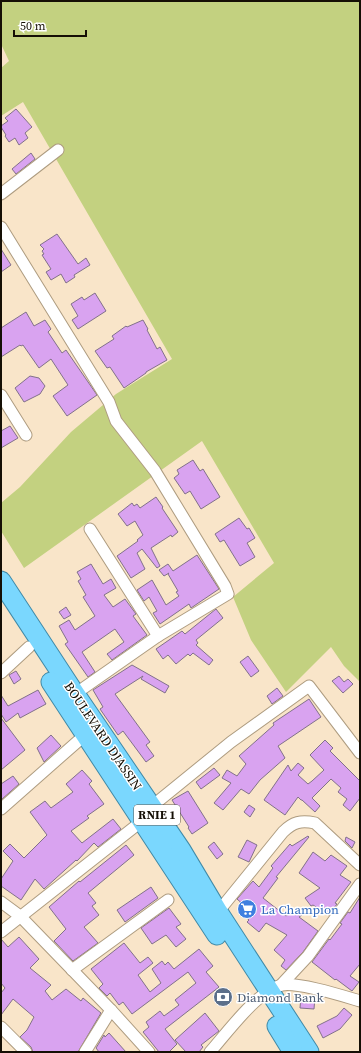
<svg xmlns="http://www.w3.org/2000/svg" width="361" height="1053" viewBox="0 0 361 1053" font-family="'Source Serif 4',serif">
<rect width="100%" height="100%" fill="#f9e5c9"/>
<!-- green -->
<path fill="#c3d180" d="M1 1H360V682L344 666 331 647 286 692 251 640 233 597 274 563 202 441 24 568 1 531V503L20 487 71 432 116 394 172 359 23 102 1 116V68L9 61 1 44Z"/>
<!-- building -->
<g fill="#d9a3f0" stroke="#82718a">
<path d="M16 109 32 127 25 133 28 138 19 145 15 138 9 142 5 136 6 135 1 127V126L8 121 5 118Z"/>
<path d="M31 153 35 159 16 174 12 169Z"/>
<path d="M57 234 78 264 86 258 90 265 74 275 75 277 66 283 61 274 51 280 46 272 51 269 42 255 44 254 42 251 44 249 40 245Z"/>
<path d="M1 249 11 265 1 272Z"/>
<path d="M95 293 106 311 78 329 72 320 78 316 71 304 82 297 84 300Z"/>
<path d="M26 312 34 326 45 320 51 329 48 332 62 353 66 350 97 395 67 416 53 396 68 385 51 359 39 368 23 345 21 346 20 345 1 357V328Z"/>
<path d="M143 320 148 329 147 330 157 349 160 347 167 360 146 372V373L124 388 110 367 107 368 95 351 114 339 112 336 126 326 127 327Z"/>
<path d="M30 376 39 378 45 386 40 394 24 402 15 388Z"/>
<path d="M10 426 18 438 1 448V431Z"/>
<path d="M193 460 200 471 203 469 220 497 201 509 190 491 185 494 174 478 179 474 177 470Z"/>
<path d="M156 497 163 507 162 508 178 532 172 537 171 535 151 548 160 566 157 568 142 549 137 553 145 569 131 578 117 556 138 541 137 540 143 535 135 521 127 526 118 514 132 503 134 506 137 504 140 508Z"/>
<path d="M239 518 247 529 249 528 255 538 247 543 255 557 240 566 224 540 220 542 215 534Z"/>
<path d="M197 555 219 589 191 608 189 604 160 624 153 613 157 611 149 597 144 601 137 590 152 580 166 605 179 596 176 592 178 591 168 574 169 573 164 576 159 570 168 564 173 571Z"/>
<path d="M91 564 103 584 111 579 116 588 104 595 113 607 125 599 136 614 133 616 147 635 112 660 107 654 124 642 115 629 82 652 95 672 88 677 65 644 68 642 59 626 69 620 75 630 95 616 83 597 86 595 78 581 81 579 77 572Z"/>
<path d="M66 607 71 615 64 619 59 612Z"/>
<path d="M216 609 223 618 196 640 198 643 196 645 213 660 209 665 193 653 190 656 188 654 176 664 168 655 163 659 156 649 182 631 185 634Z"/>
<path d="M248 656 259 671 251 677 240 662Z"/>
<path d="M132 665 169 686 165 693 141 679 143 676 115 694 150 742 146 745 154 756 146 762 123 731 118 735 100 709 103 707 93 690Z"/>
<path d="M16 671 21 679 14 684 9 675Z"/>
<path d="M339 676 344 682 348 679 353 684 343 693 332 681Z"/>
<path d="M277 688 283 696 272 704 267 696Z"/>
<path d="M38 690 46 704 20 718 18 713 6 722 1 714V695L8 706Z"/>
<path d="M309 699 321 717 278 746 285 758 260 780 249 794 241 789 223 810 214 803 231 783 222 778 227 770 237 776 246 764 239 756 274 725 273 723Z"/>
<path d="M1 718 25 750 1 770Z"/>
<path d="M51 735 61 746 44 762 37 748Z"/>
<path d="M325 740 333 748 330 751 360 781V798L350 811 343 805 347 799 338 792 341 788 331 779 312 798 320 806 315 812 302 800H301L298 797 285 815 264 800 288 765 291 771 298 763 304 768 298 775 308 784 312 781 324 770 310 755Z"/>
<path d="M214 768 220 775 201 789 196 782Z"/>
<path d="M82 770 92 781 89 784 104 804 87 816 89 818 71 831 82 843 113 819 121 829 98 847 94 843 77 861 76 860 44 889 35 879 21 900 1 886V879L13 861 3 851 10 844 24 858 47 835 30 812 45 801 51 808 73 792 66 784Z"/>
<path d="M13 776 19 784 1 800V784Z"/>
<path d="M188 791 208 823 192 834 188 828 189 827 172 800Z"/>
<path d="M249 805 255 809 250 817 244 812Z"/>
<path d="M308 836 309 837 276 877 278 878 263 898 286 916 297 908 302 915 299 917 318 931 303 952 286 970 281 966 285 960 274 950 287 935 266 923 259 932 247 922 249 920 240 912 245 906 237 899 253 881 259 887 273 868 271 866 290 844 292 846Z"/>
<path d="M346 837 355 842 352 848 345 841Z"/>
<path d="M247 840 257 845 249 862 238 857Z"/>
<path d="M214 842 223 854 217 859 208 847Z"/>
<path d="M126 845 134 855 88 893 96 903 92 906 99 915 84 927 98 943 73 961 54 941 66 929 49 907 79 881 80 882Z"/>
<path d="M313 852 325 861 331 855 347 866 340 875 351 882 335 903 337 904 329 915 313 905 311 906 305 898 320 888 299 873Z"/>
<path d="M151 887 158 898 125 922 117 910Z"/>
<path d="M360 897V964L350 976 359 982 352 991 336 979 335 980 312 962 329 939 330 940 342 924 340 923 348 912 350 913Z"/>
<path d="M169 908 181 924 176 927 186 939 176 947 166 935 152 944 141 928Z"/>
<path d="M19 937 39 959 30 968 51 985 45 991 52 1000 66 989 81 1001 83 998 101 1013 78 1052H33L31 1047 20 1037 27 1030 34 1017 13 999 1 1015V993L5 988 1 983V939L8 947Z"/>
<path d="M124 943 140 963 148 957 153 963 138 975 150 992 161 983 152 969 162 961 165 965 168 962 174 969 199 949 213 966 206 972 219 987 165 1029 177 1044 169 1052H159L143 1032 149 1027 146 1022 160 1011 164 1016 179 1005 175 1000 196 983 188 972 132 1014 123 1002 119 1005 110 993 107 996 99 988 103 984 91 969Z"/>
<path d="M301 996 315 997 314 1009 300 1008Z"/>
<path d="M344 1008 352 1015 340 1029 323 1038 317 1026 337 1016Z"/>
<path d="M205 1013 219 1031 201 1045 203 1047 199 1052H186L175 1040Z"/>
<path d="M109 1033 126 1052H99L96 1048 104 1035 105 1037Z"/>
</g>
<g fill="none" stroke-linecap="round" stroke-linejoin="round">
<!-- minor casing -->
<g stroke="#ae9c80" stroke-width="13">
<g id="minor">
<path d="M1 194 58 150"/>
<path d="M1 227 109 402 116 421 155 471 225 586 228 594 158 636 75 694"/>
<path d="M1 395 26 435"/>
<path d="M90 529 158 636"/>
<path d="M1 673 29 647"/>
<path d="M151 807 231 742 309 686 360 753"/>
<path d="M1 809 85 735"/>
<path d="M1 902 20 916 111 1010 149 1052"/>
<path d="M218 912 283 832C293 822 301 820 315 823L360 865"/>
<path d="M1 932 142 821"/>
<path d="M72 970 168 900"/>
<path d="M281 985 308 956 360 884"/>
<path d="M1 1027 26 1052"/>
<path d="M85 1052 111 1010"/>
<path d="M210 1052C227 1033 258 990 282 985 299 982 343 996 360 1001"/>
</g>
</g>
<!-- trunk casing -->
<g stroke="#418aa7" stroke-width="21">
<g id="trunk">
<path d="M1 581 75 694 181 850 218 912 309 1052"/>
<path d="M51 682 217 935"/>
<path d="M277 1026 293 1052"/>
</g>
</g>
<!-- minor -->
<use href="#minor" stroke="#fff" stroke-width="11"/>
<!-- trunk -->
<use href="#trunk" stroke="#7ad7fe" stroke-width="19"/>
</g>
<!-- icons -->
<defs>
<g id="supermarket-disc" transform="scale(1)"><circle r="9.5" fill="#3f7fe0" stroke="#fff"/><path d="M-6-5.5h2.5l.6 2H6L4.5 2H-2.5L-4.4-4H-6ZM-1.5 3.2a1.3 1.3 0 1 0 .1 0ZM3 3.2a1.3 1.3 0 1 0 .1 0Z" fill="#fff"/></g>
<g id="bank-disc" transform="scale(1)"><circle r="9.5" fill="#5c6f8a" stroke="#fff"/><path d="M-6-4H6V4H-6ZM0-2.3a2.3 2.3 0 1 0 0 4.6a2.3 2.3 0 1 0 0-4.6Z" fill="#fff"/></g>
</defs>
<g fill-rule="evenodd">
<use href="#supermarket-disc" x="247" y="909"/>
<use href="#bank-disc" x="223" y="997"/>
</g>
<g text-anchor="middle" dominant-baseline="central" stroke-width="3" stroke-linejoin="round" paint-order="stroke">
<!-- shield labels -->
<rect fill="#fff" stroke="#5b5750" stroke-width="1" x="134" y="805" width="46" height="20" rx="3"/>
<g font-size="12" font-weight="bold" fill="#150f05">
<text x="157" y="815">RNIE 1</text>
</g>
<!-- street labels -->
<g font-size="13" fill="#150f05" stroke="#fff">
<text transform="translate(103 736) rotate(56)">BOULEVARD DJASSIN</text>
</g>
<!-- shop labels -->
<g font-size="13" fill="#366cbe" stroke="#fff" text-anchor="start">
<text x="261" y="909">La Champion</text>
</g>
<!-- service labels -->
<g font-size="13" fill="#4e5e75" stroke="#fff" text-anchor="start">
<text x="237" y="997">Diamond Bank</text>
</g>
</g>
<!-- border -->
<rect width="361" height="1053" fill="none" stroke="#150f05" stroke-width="4"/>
<!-- scale -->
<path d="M14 30v6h72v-6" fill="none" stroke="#150f05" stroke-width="2"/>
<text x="20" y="30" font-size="12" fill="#150f05" stroke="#ffffff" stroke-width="3" paint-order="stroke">50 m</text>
</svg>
